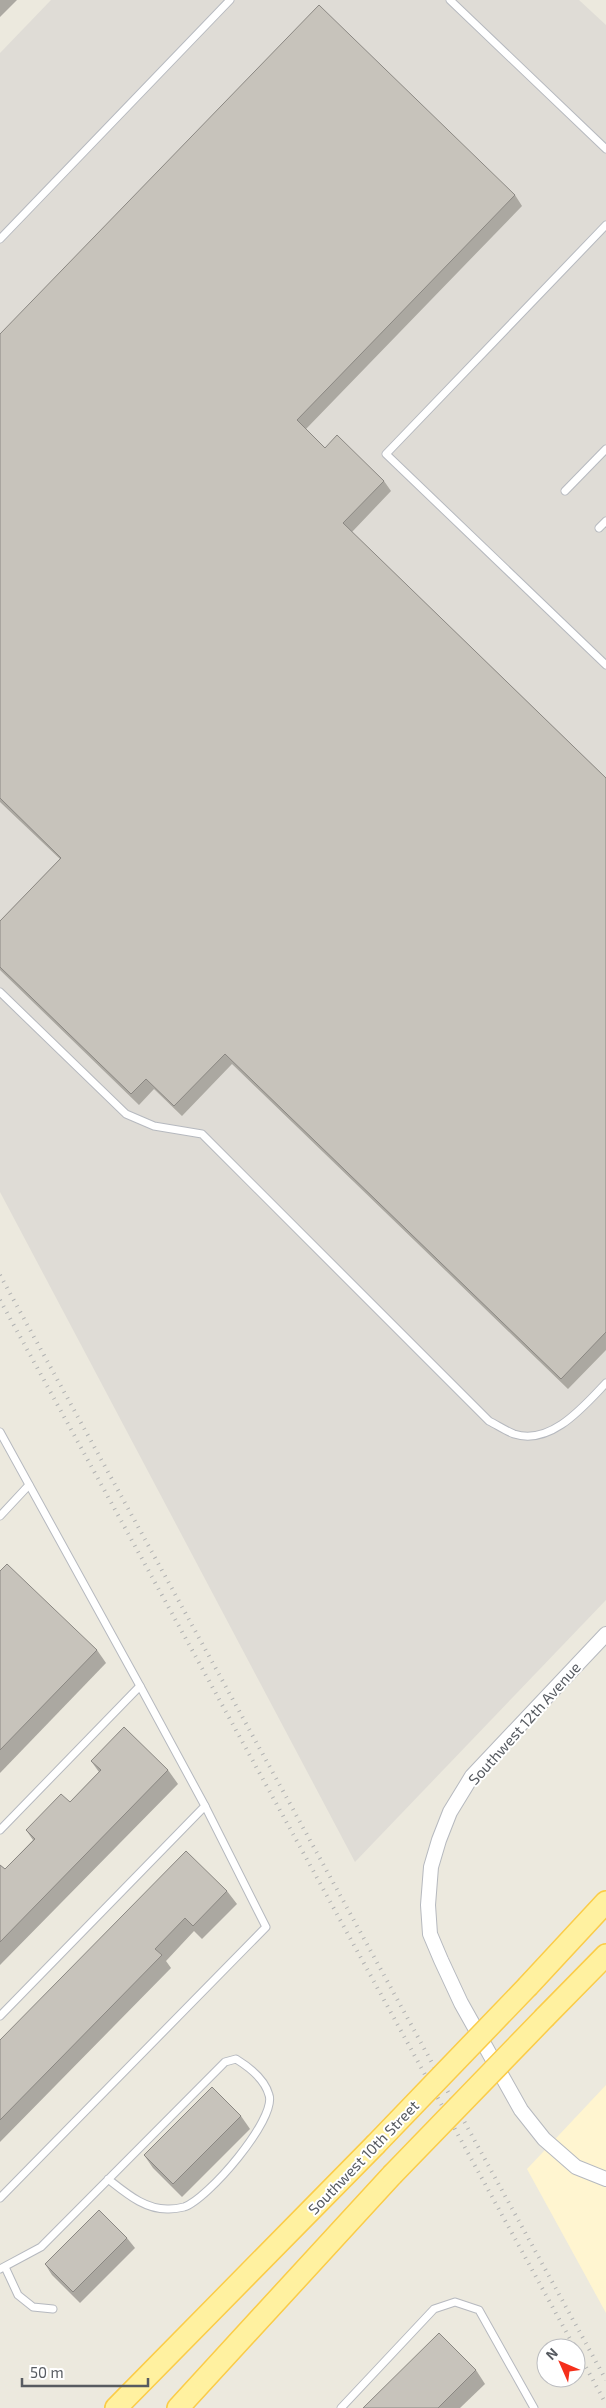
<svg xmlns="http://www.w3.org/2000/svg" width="606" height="2408" viewBox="0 0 606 2408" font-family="'Exo 2',sans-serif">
<rect width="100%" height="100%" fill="#ece9de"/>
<!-- commercial -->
<path fill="#fff5d0" d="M606 2085V2313L527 2169Z"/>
<!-- industrial -->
<path fill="#dfdcd6" d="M51 0H579L606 25V1600L355 1862 0 1192V53Z"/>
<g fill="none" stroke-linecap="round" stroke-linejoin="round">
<!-- lane casing -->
<g stroke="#b6b9bf" stroke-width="9">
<g id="lane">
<path d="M450 0 606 149"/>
<path d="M606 225 386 454 606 665"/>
<path d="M0 239 230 0"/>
<path d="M565 491 606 449"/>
<path d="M599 528 606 521"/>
<path d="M0 992 126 1114 154 1126 202 1134 489 1421C497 1425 506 1431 514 1434 551 1446 584 1406 606 1383"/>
<path d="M0 1432 140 1686"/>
<path d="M0 1516 29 1485"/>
<path d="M0 1830 140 1686 205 1806 0 2016"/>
<path d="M0 2198 266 1927 205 1806"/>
<path d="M5 2267 18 2295 33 2307 53 2309"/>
<path d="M0 2269 41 2247 225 2062 236 2059C249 2067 265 2080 269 2095 277 2119 207 2200 184 2207 180 2208 173 2209 169 2209 145 2210 126 2193 108 2179"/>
<path d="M341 2408 434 2309 455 2302 479 2310 534 2408"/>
</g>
</g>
<!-- street casing -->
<g stroke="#b6b9bf" stroke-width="16">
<path id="street" d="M606 1634 472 1776 450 1812 439 1840 431 1867 428 1905 430 1934 441 1960 461 2003 521 2110 544 2139 576 2167 606 2179"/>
</g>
<!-- primary casing -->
<g stroke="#fbcc48" stroke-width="24">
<g id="primary">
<path d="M528 1986 606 1902"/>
<path d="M545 2017 606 1955"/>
<path d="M116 2408 375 2145"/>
<path d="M178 2408 392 2175"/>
</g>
</g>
<!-- lane -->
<use href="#lane" stroke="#fff" stroke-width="7"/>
<!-- street -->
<use href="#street" stroke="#fff" stroke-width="14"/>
<!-- primary -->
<use href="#primary" stroke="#fff1a0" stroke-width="21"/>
<!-- rail -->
<g stroke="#b1b2b2" stroke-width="4" stroke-dasharray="1 6" stroke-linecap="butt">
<path d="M0 1275 606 2380"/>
<path d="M0 1300 575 2348"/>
<path d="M576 2349 606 2404"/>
</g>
<!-- primary-bridge casing -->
<g stroke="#fbcc48" stroke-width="24" stroke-linecap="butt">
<g id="primary-bridge">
<path d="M375 2145 528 1986"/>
<path d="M392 2175 545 2017"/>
</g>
</g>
<!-- primary-bridge -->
<use href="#primary-bridge" stroke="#fff1a0" stroke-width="21"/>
</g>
<!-- wall -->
<g fill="#aba8a1">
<path d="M0 0H17L0 17Z"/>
<path d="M515 195 522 206 306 429 325 448 384 481 391 491 352 532 606 778V1350L568 1389 232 1064 182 1116 154 1089 139 1105 0 970V921L60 859 0 802V334Z"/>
<path d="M0 1571 97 1650 106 1663 0 1773Z"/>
<path d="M91 1761 168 1770 178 1784 0 1965V1865L5 1869 33 1840 26 1830 70 1802 99 1772Z"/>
<path d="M227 1891 237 1904 202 1939 194 1931 166 1961 171 1968 0 2142V2040Z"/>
<path d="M241 2116 250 2129 182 2197 153 2168 144 2155Z"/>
<path d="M127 2238 135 2248 80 2303 52 2275 45 2264Z"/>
<path d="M476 2370 485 2384 460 2408H363Z"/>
</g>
<!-- building -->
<g fill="#c7c3bb" stroke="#8b8883">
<path d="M319 5 515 195 297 420 325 448 337 435 384 481 343 523 606 778V1332L561 1379 225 1054 174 1106 146 1079 131 1094 0 967V921L61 858 0 798V334Z"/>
<path d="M7 1564 97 1650 0 1750V1571Z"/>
<path d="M124 1727 168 1770 0 1942V1865L5 1869 35 1839 26 1830 61 1794 70 1802 101 1770 91 1761Z"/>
<path d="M186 1851 227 1891 193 1926 185 1918 155 1949 162 1955 0 2120V2040Z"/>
<path d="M212 2087 241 2116 173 2184 144 2155Z"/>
<path d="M99 2210 127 2238 73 2292 45 2264Z"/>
<path d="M439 2333 476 2370 438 2408H363Z"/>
</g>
<g text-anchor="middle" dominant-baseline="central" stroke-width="4" stroke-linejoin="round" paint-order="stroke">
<!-- street labels -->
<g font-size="15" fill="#575b61" stroke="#fff">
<text transform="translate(524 1723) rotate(-48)">Southwest 12th Avenue</text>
<text transform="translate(363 2157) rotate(-46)">Southwest 10th Street</text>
</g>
</g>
<!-- north arrow -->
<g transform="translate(561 2363) rotate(315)"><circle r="24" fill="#ffffff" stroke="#bcbdc0"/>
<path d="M0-4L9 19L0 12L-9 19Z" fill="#f52f1b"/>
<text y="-8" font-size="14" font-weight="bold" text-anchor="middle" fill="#575b61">N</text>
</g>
<!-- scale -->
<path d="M22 2378v8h126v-8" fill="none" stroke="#575b61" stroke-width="2.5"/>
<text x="30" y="2378" font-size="15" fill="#575b61" stroke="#ffffff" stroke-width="4" paint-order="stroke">50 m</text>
</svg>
